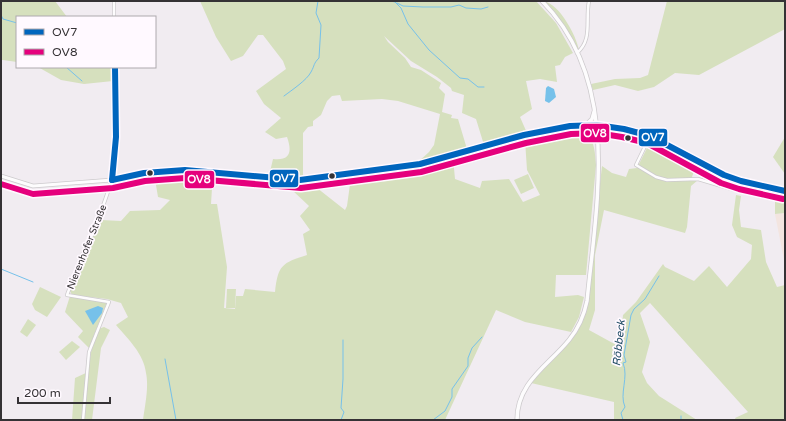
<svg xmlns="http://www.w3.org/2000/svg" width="786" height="421" viewBox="0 0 786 421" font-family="'Varela Round',sans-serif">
<rect width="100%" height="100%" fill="#f1ecf1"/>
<!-- industrial -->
<path fill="#f3e5e0" d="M785 213V265L775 214Z"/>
<!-- green -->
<g fill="#d6e0be">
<path d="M1 1H55L67 17H17V62L3 60H1Z"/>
<path d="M200 1H536L556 23 573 53 565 57 560 65 555 66 557 82 540 79 526 81 532 109 520 117 527 133 484 145 476 119 462 113 464 95 452 91 451 88 437 77 411 61 384 36 388 42 405 58 411 67 421 70 441 83 439 88 445 94 442 112 452 115 451 118 458 119 467 149 417 163 429 152 434 145 440 114 398 101 382 99 342 101 340 95 332 96 327 101 321 115 313 121V126L308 127 303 133V178L269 176 273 159C291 161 292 151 287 137L276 139 265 132 281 118 264 104 256 91 286 69 283 61 263 35H258L243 56 231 61 216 37Z"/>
<path d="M544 1C560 5 576 35 579 50L576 48 564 25Z"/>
<path d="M667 1H785V29L699 75 675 73 654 87 638 91 615 85 593 90 591 84 615 79 640 78 648 75Z"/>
<path d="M38 67H113V81L84 84 61 80Z"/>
<path d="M573 131 586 132C595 141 595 154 596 165L586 275H556L555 297 578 295 584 297 579 317 571 332 525 322 496 310 445 420H143C145 405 149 387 146 373 144 354 128 339 116 325L128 317 121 303 107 299 72 295 70 291 82 257 101 220 121 221 130 211 160 210 170 200 158 197 154 173 185 171 213 173 211 204H217L227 267 224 308 235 309 236 296H243L245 289 275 292C278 265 282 263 307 255L303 234 310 230 300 216 309 206 292 190 312 184 345 210 347 206 351 177 389 174 453 158 455 179 480 188 482 181 509 179 523 202 540 195 527 170 525 140Z"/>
<path d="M785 137V174L773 157Z"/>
<path d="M650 142 672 152 695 168 691 180H698L691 186 687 227 685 233 604 210 595 255V310L589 330 620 347 623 315 636 302 663 264 665 267 694 281 709 266 727 287 751 259 752 245 737 237 732 225 736 195 741 196 739 210 741 227 761 230 766 262 777 287 785 285V420H736L735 418 748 412 650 303 640 313 650 342 642 372 647 383 659 396 697 420H614V402L531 383C551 358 574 346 585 313L602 166 612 173 626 177 629 169 637 168Z"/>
<path d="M528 174 534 188 521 194 514 180Z"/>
<path d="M775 193 785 195V213L775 214Z"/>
<path d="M40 287 61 297 47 317 35 310 32 304Z"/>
<path d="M227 289H236L235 308H226Z"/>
<path d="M70 296 107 302 89 348 78 337 83 331 65 312Z"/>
<path d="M28 319 36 325 27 337 20 332Z"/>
<path d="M104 327 110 330 101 348 92 420H72L75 378 88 372 91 352 98 329Z"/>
<path d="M72 341 80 347 66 360 59 352Z"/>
</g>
<!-- water -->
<g fill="#76c1ea">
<path d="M548 86 554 89 556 97 549 103 545 101 546 88Z"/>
<path d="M98 306 103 308 102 313 93 325 85 311Z"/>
</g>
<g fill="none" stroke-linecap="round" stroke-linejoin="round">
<!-- stream -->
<g stroke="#76c1ea" stroke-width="1">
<path d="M391 1 395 2 401 8 408 24 429 50 460 78 468 79 478 87H484"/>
<path d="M397 3 403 6 423 7H451L459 5 466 8 481 9 488 7"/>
<path d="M1 15 3 19 17 23"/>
<path d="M66 67 82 81"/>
<path d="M284 96C292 90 307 80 311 72 315 65 313 64 319 58L321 25 316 13 318 1"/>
<path d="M1 269 33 282"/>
<path d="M165 359 176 420"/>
<path d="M341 420 344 412 341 408 343 379V340"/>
<path d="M433 420 445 411 452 397V389L468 366V358L472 348 482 337"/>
<path d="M623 420 621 413 625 407C619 394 629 377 623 363L626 362 624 355 631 315 634 309 645 299 659 276"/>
<path d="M681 420V416"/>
</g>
<!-- minor casing -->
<g stroke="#cdcacd" stroke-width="4">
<g id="minor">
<path d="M114 1V17"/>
<path d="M577 53C593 39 585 21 589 1"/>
<path d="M650 136 636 165 656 177 667 180 698 179 735 190 766 194"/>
<path d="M83 420 89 352 109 302 67 295 86 245 94 232 112 180 116 137 115 67"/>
</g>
</g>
<!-- tertiary casing -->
<g stroke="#cdcacd" stroke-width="4.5">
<path id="tertiary" d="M1 176 33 186 112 180 144 173 185 170 300 180 395 168 420 164 524 135 570 126 597 125"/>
</g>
<!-- secondary casing -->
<g stroke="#cdcacd" stroke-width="5">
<g id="secondary">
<path d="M594 112 592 119 586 125 598 137"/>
<path d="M597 125 624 129 650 136 724 175 741 181 785 191"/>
<path d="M598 137 603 130 609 127"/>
<path d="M517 420C517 382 548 366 569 340 578 329 584 316 587 301 597 201 621 81 542 1"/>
</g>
</g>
<!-- minor -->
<use href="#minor" stroke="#fdfcfd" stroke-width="2.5"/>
<!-- tertiary -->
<use href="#tertiary" stroke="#fdfcfd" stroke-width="3"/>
<!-- secondary -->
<use href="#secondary" stroke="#fdfcfd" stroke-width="3.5"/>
<!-- bus-1 casing -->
<g stroke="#fff9ff" stroke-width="9">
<g id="bus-1">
<path d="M112 180 144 173 185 170 300 180 420 164 524 135 570 126 597 125 624 129 650 136 724 175 741 181 785 191"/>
<path d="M112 180 116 137 115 67"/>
</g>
</g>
<!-- bus-2 casing -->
<g stroke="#fff9ff" stroke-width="9">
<path id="bus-2" d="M1 184 33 194 113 188 145 181 185 178 301 188 421 172 526 143 571 134 597 133 622 137 647 143 721 183 739 189 783 199"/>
</g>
<!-- bus-1 -->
<use href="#bus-1" stroke="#0065bd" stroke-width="6"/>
<!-- bus-2 -->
<use href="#bus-2" stroke="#e5007d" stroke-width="6"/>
</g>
<!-- markers -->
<g fill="#353235" stroke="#fff9ff" stroke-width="1.5">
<circle cx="628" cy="138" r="3.5"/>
<circle cx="150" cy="173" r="3.5"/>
<circle cx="332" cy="176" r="3.5"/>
</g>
<g text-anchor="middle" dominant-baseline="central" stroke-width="3.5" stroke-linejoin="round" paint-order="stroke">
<!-- street labels -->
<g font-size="10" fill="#353235" stroke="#fff9ff">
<text transform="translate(87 247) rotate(-68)">Nierenhofer Straße</text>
</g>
<!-- water labels -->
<g font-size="11" font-style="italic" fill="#224e66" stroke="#fff9ff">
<text transform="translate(619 343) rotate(-84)">Röbbeck</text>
</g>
</g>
<g stroke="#fff9ff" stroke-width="1.5">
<rect x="580" y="123" width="30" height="20" rx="4" fill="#e5007d"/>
<rect x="638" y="128" width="30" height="19" rx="4" fill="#0065bd"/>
<rect x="269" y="169" width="30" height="19" rx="4" fill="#0065bd"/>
<rect x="184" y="170" width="31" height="19" rx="4" fill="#e5007d"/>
</g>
<g font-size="11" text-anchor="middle" font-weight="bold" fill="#fff">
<text x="595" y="137">OV8</text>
<text x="653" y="141">OV7</text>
<text x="284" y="182">OV7</text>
<text x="199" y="183">OV8</text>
</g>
<!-- border -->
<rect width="786" height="421" fill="none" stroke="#353235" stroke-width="4"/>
<!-- legend -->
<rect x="16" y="16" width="140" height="52" fill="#fff9ff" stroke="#aea9ae"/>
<rect x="24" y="29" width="20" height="6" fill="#0065bd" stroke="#aea9ae"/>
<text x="52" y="36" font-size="12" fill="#353235">OV7</text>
<rect x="24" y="49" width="20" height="6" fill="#e5007d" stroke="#aea9ae"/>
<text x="52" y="56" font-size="12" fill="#353235">OV8</text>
<!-- scale -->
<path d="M18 397v6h92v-6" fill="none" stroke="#353235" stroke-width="2"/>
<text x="24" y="397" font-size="12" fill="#353235" stroke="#fff9ff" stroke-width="3" paint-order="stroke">200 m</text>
</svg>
